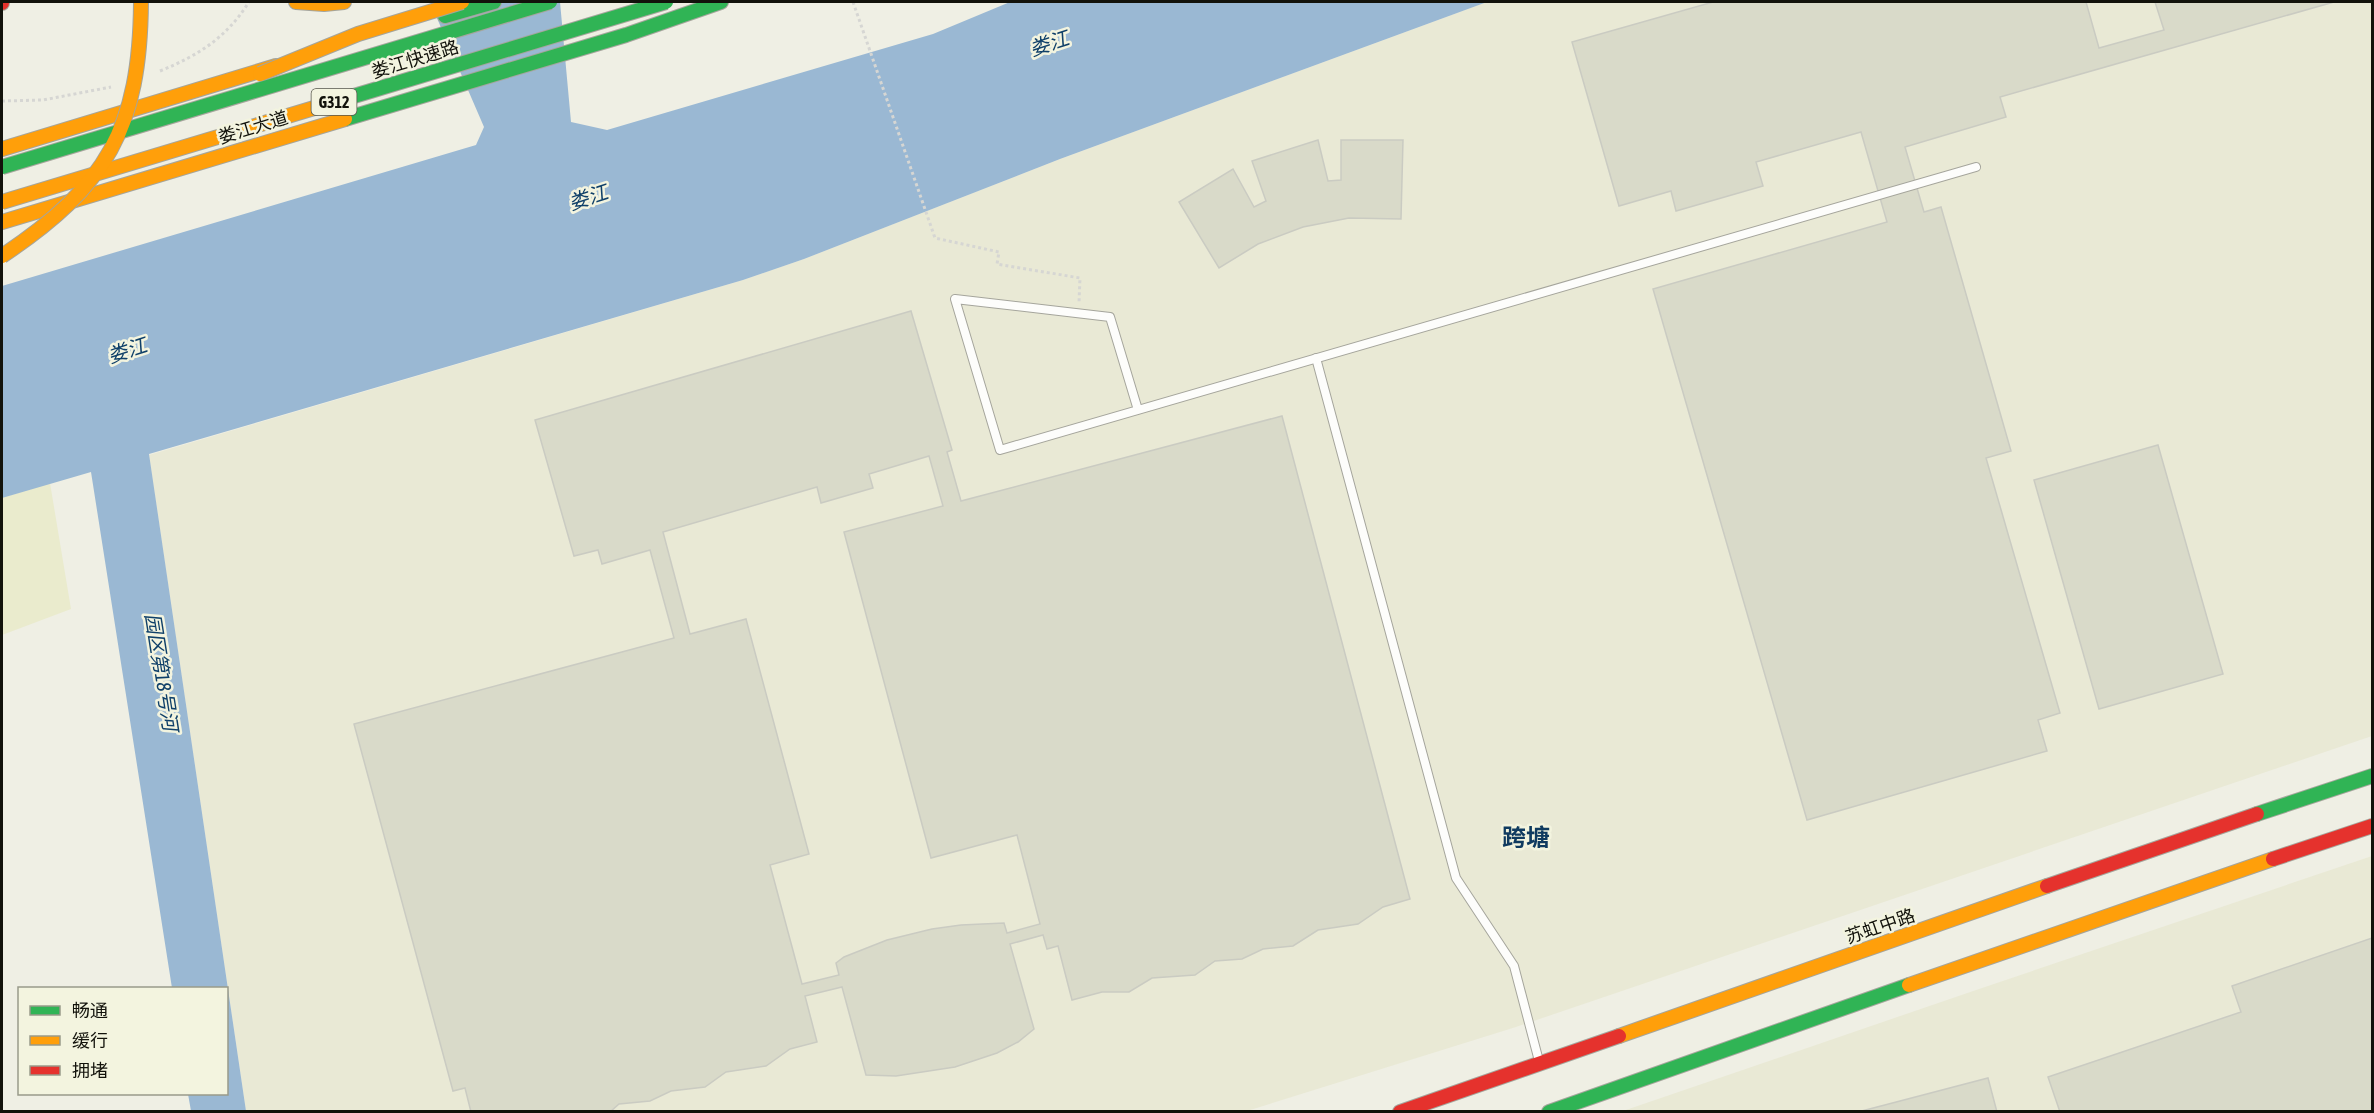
<svg xmlns="http://www.w3.org/2000/svg" width="2374" height="1113" viewBox="0 0 2374 1113" font-family="'Asap Condensed','Noto Sans SC',sans-serif">
<rect width="100%" height="100%" fill="#efefe4"/>
<!-- built -->
<g fill="#e9e9d5">
<path d="M1487 2H2372V736L1516 1027 1247 1111H246L149 455 743 280 804 259 1060 159Z"/>
<path d="M2372 856V1111L1620 1112 1982 988Z"/>
</g>
<!-- green -->
<path fill="#eaebcd" d="M50 483 71 609 2 635V498Z"/>
<!-- water -->
<path fill="#9ab8d3" d="M430 2H560L571 122 607 130 933 34 1010 2H1487L1060 159 804 259 743 280 149 454 246 1111H191L188 1094H226V988H172L91 472 2 498V286L476 145 484 127Z"/>
<!-- building -->
<g fill="#d9dac9" stroke="#cacbc2" stroke-width="1.5" fill-rule="evenodd">
<path d="M1713 2H2086L2099 48 2164 30 2155 2H2334L2000 97 2006 117 1905 147 1924 212 1941 207 2011 451 1986 458 2060 713 2038 720 2047 751 1807 820 1653 289 1887 222 1861 132 1756 162 1763 186 1676 211 1671 191 1619 206 1572 42Z"/>
<path d="M1318 140 1328 181 1341 180V140H1403L1401 219 1349 218 1303 227 1258 244 1219 268 1179 202 1233 169 1254 207 1266 201 1252 161Z"/>
<path d="M911 311 952 450 947 452 961 501 1282 416 1410 899 1383 907 1358 924 1318 930 1293 946 1263 949 1242 959 1215 961 1195 975 1152 978 1129 992H1102L1072 1000 1058 946 1047 949 1043 935 1010 944 1034 1029 1018 1042 997 1053 955 1067 896 1076 866 1075 842 987 805 996 817 1042 790 1049 766 1066 726 1072 705 1087 671 1091 650 1101 619 1104 610 1112H471L465 1088 453 1091 354 724 674 638 650 550 602 564 598 550 574 556 535 420ZM929 456 943 506 844 532 931 858 1017 835 1040 924 1007 933 1004 923 961 925 932 929 887 940 844 957 836 963 839 975 802 984 770 865 809 854 746 619 690 634 663 532 817 487 821 503 873 488 869 474Z"/>
<path d="M2158 445 2223 674 2099 709 2034 480Z"/>
<path d="M2372 938V1112H2060L2048 1077 2241 1012 2232 986Z"/>
<path d="M1988 1078 1997 1112H1858Z"/>
</g>
<g fill="none" stroke-linecap="round" stroke-linejoin="round">
<!-- lane casing -->
<g stroke="#a5a59c" stroke-width="10">
<g id="lane">
<path d="M1316 358 1456 878 1514 966 1539 1061"/>
<path d="M1138 410 1110 317 955 299 1000 450 1976 167"/>
</g>
</g>
<!-- fast casing -->
<g stroke="#a5a59c" stroke-width="16">
<g id="fast">
<path d="M445 16 494 2"/>
<path d="M345 119 626 35 721 2"/>
<path d="M2257 814 2372 776"/>
<path d="M1549 1112 1909 985"/>
</g>
</g>
<!-- slow casing -->
<g stroke="#a5a59c" stroke-width="16">
<g id="slow">
<path d="M296 2 324 4 344 2"/>
<path d="M2 149 276 66"/>
<path d="M2 222 345 119"/>
<path d="M1909 985 2273 859"/>
<path d="M1619 1036 2047 886"/>
</g>
</g>
<!-- jam casing -->
<g stroke="#a5a59c" stroke-width="16">
<g id="jam">
<path d="M2 2V3"/>
<path d="M2273 859 2372 826"/>
<path d="M2047 886 2257 814"/>
<path d="M1400 1112 1619 1036"/>
</g>
</g>
<!-- path -->
<g stroke="#d6d6d3" stroke-width="3" stroke-dasharray="3 3" stroke-linecap="butt">
<path d="M853 2 935 238 999 252 997 264 1080 278 1079 302"/>
<path d="M160 71C199 55 226 38 249 2"/>
<path d="M2 101 43 100 111 87"/>
</g>
<!-- lane -->
<use href="#lane" stroke="#fdfdfb" stroke-width="8"/>
<!-- fast -->
<use href="#fast" stroke="#30b455" stroke-width="14"/>
<!-- slow -->
<use href="#slow" stroke="#ff9f0a" stroke-width="14"/>
<!-- jam -->
<use href="#jam" stroke="#e5322d" stroke-width="14"/>
<!-- fast-bridge casing -->
<g stroke="#a5a59c" stroke-width="16" stroke-linecap="butt">
<g id="fast-bridge">
<path d="M344 99 666 2"/>
<path d="M2 167 550 2"/>
</g>
</g>
<!-- slow-bridge casing -->
<g stroke="#a5a59c" stroke-width="16" stroke-linecap="butt">
<g id="slow-bridge">
<path d="M260 74 358 34 462 2"/>
<path d="M2 202 344 99"/>
<path d="M2 256C107 186 140 128 141 2"/>
</g>
</g>
<!-- fast-bridge -->
<use href="#fast-bridge" stroke="#30b455" stroke-width="14"/>
<!-- slow-bridge -->
<use href="#slow-bridge" stroke="#ff9f0a" stroke-width="14"/>
</g>
<g text-anchor="middle" dominant-baseline="central" stroke-width="5" stroke-linejoin="round" paint-order="stroke">
<!-- shield labels -->
<rect fill="#f3f4df" stroke="#56564b" stroke-width="1.5" x="311.5" y="89" width="45" height="26" rx="4.5"/>
<g font-size="16" font-weight="bold" fill="#12120b">
<text x="334" y="102">G312</text>
</g>
<!-- street labels -->
<g font-size="18" fill="#12120b" stroke="#f3f4df">
<text transform="translate(415 59) rotate(-17)">娄江快速路</text>
<text transform="translate(253 127) rotate(-17)">娄江大道</text>
<text transform="translate(1880 926) rotate(-19)">苏虹中路</text>
</g>
<!-- water labels -->
<g font-size="20" font-style="italic" fill="#0f4069" stroke="#f3f4df">
<text transform="translate(1049 43) rotate(-18)">娄江</text>
<text transform="translate(588 197) rotate(-18)">娄江</text>
<text transform="translate(127 350) rotate(-18)">娄江</text>
<text transform="translate(162 672) rotate(81)">园区第18号河</text>
</g>
<!-- district labels -->
<g font-size="24" font-weight="bold" fill="#103b60" stroke="#f3f4df">
<text x="1526" y="837">跨塘</text>
</g>
</g>
<!-- border -->
<rect width="2374" height="1113" fill="none" stroke="#12120b" stroke-width="6"/>
<!-- legend -->
<rect x="18" y="987" width="210" height="108" fill="#f3f4df" stroke="#999a8a" stroke-width="1.5"/>
<rect x="30" y="1006" width="30" height="9" fill="#30b455" stroke="#999a8a" stroke-width="1.5"/>
<text x="72" y="1017" font-size="18" fill="#12120b">畅通</text>
<rect x="30" y="1036" width="30" height="9" fill="#ff9f0a" stroke="#999a8a" stroke-width="1.5"/>
<text x="72" y="1047" font-size="18" fill="#12120b">缓行</text>
<rect x="30" y="1066" width="30" height="9" fill="#e5322d" stroke="#999a8a" stroke-width="1.5"/>
<text x="72" y="1077" font-size="18" fill="#12120b">拥堵</text>
</svg>
